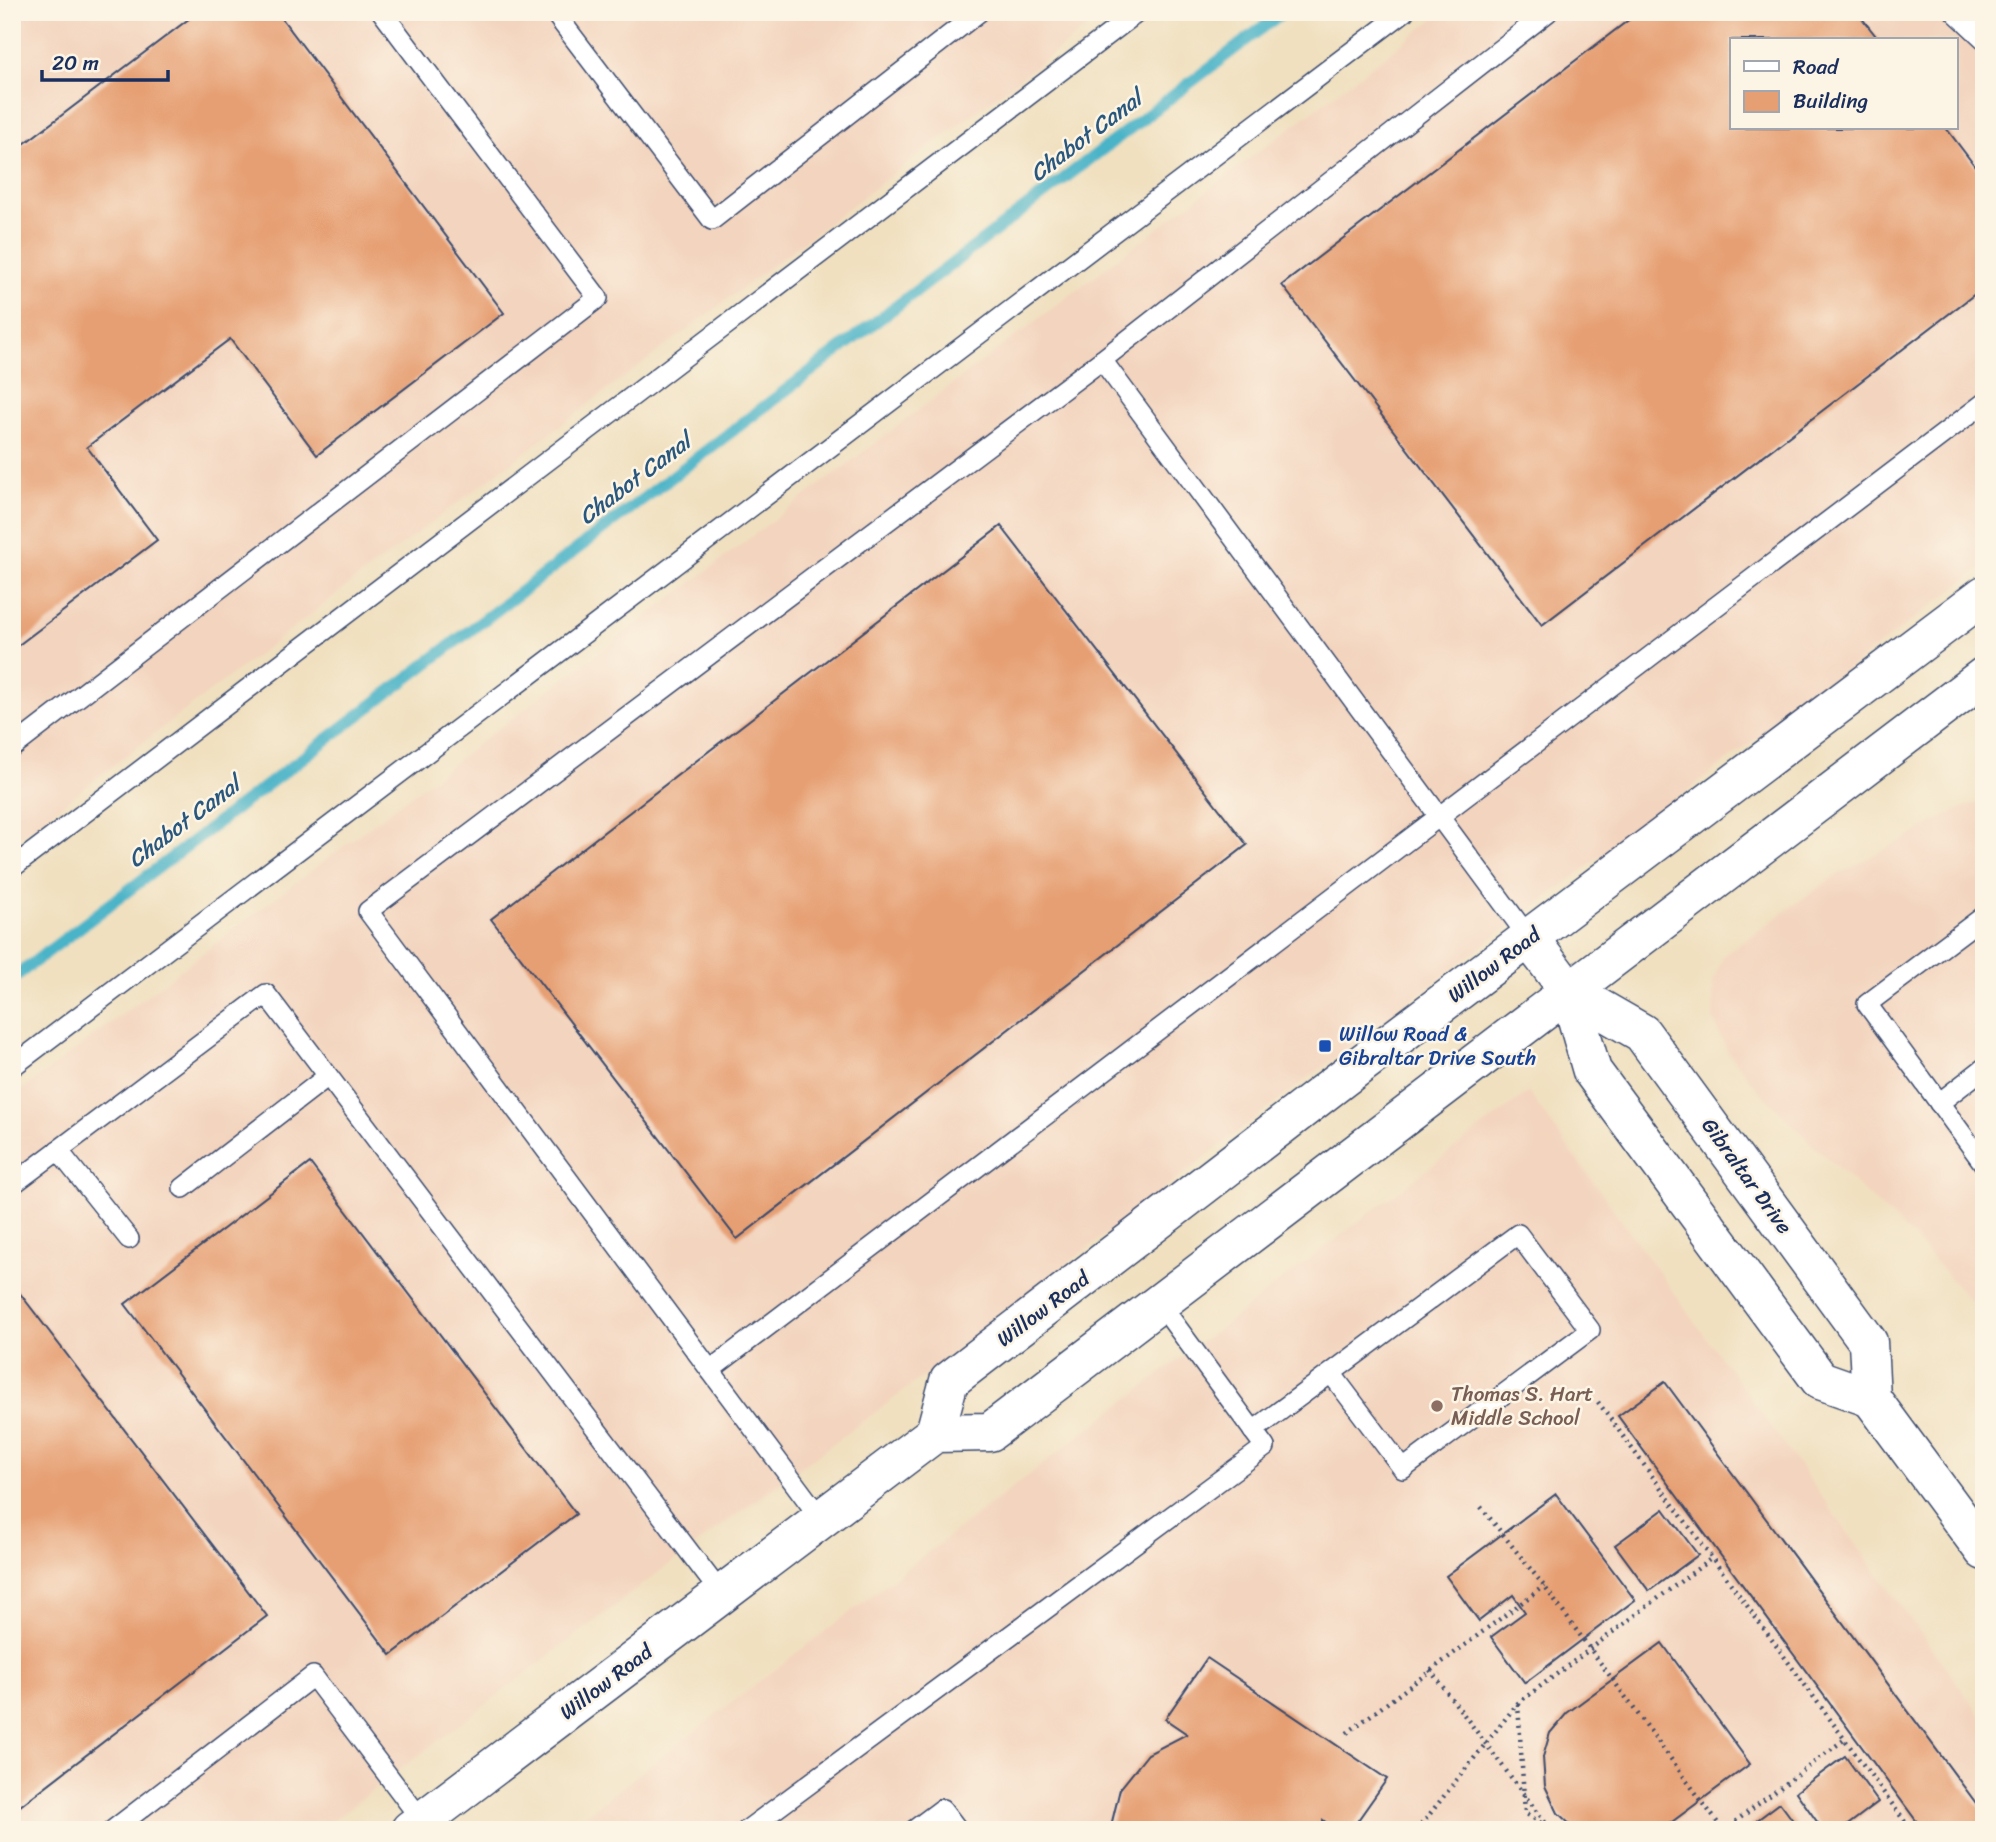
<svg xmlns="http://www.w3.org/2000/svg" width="1996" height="1842" viewBox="0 0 1996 1842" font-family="Sriracha,sans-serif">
<rect width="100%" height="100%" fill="#fcf5e5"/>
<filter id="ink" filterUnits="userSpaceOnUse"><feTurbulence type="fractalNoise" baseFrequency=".0143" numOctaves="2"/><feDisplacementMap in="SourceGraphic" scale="14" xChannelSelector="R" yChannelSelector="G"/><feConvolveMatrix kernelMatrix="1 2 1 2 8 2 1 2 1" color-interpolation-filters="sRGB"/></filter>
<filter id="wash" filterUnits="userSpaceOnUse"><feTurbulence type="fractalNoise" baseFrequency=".00686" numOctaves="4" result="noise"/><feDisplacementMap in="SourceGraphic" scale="28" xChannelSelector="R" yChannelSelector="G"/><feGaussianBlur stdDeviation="1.57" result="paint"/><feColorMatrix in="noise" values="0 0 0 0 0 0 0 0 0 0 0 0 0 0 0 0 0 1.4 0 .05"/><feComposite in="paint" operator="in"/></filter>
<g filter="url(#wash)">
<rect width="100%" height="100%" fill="#f0e0c0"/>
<!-- built -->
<g fill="#f3d4be" fill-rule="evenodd">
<path d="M12 12H1108L358 578 12 843Z"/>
<path d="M1443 12H1984V566L1257 1117 900 1394 655 1575 321 1830H12V1098ZM1732 40H1956V128H1732Z"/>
<path d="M1984 801V1316L1909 1233 1813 1145 1758 1089 1727 1051 1713 1019V981L1724 955 1829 880 1963 807Z"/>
<path d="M1528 1092 1984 1720V1830H566Z"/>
</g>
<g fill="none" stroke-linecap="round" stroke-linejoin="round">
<!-- stream -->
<path stroke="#49b3c7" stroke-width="12" d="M12 979 1283 12"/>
</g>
<g id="blocks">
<!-- building -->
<g fill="#e69f72">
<path d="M198 12H277L504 313 317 455 230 339 87 447 157 540 12 650V153Z"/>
<path d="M1639 12H1857L1879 40H1732V128H1946L1984 178V287L1542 625 1282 285Z"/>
<path d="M1001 526 1247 845 737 1239 491 919Z"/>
<path d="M310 1163 576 1514 391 1655 125 1304Z"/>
<path d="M12 1283 267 1616 20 1806 12 1796Z"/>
<path d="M1665 1382 1984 1814V1830H1923L1618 1416Z"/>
<path d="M1556 1494 1635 1600 1525 1683 1491 1637 1525 1612 1513 1595 1479 1621 1446 1576Z"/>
<path d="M1664 1509 1698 1555 1649 1591 1615 1545Z"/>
<path d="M1662 1643 1750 1764 1661 1830H1576L1558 1813 1545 1786 1543 1757 1550 1733 1567 1713Z"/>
<path d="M1207 1658 1387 1779 1351 1830H1336L1323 1820V1830H1110L1120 1789 1148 1754 1187 1734 1165 1719Z"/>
<path d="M1845 1756 1878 1802 1841 1830H1823L1796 1792Z"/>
<path d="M1780 1803 1800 1830H1744Z"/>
</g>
</g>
</g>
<g filter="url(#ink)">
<use href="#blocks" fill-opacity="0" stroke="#3b4a6d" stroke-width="2"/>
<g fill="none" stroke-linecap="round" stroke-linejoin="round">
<!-- service casing -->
<g stroke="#3b4a6d" stroke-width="22">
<g id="service">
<path d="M554 12 712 220 979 12"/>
<path d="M1955 12 1984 39"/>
<path d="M1102 360 1529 938"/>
<path d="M12 748 598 298 382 12"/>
<path d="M12 868 1138 12"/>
<path d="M1984 916 1867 1004 1984 1164"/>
<path d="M12 1067 1404 12"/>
<path d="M1939 1103 1984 1068"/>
<path d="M58 1150 129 1239"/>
<path d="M12 1185 266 994 722 1595"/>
<path d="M183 1188 328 1076"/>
<path d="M710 1370 1984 403"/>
<path d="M1253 1431 1331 1373 1403 1469 1590 1330 1518 1234 1331 1373"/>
<path d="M821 1519 368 911 1102 360 1548 12"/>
<path d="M113 1830 313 1676 426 1826"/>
<path d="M747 1830 1265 1447 1160 1304"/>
<path d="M914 1830 942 1809 958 1830"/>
</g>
</g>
<!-- tertiary casing -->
<g stroke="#3b4a6d" stroke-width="41">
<g id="tertiary">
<path d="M1529 938 1569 991 1592 1071 1820 1380 1871 1398"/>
<path d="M1569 991 1642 1033 1868 1342 1871 1398 1984 1551"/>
<path d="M935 1433 949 1381 1343 1078 1984 595"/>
<path d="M410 1830 935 1433 990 1432 1984 676"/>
</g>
</g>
<!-- path -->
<g stroke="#3b4a6d" stroke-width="4.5" stroke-dasharray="2 5" stroke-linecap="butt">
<path d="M1598 1402 1911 1830"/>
<path d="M1481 1507 1544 1586 1723 1830"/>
<path d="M1430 1670 1551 1830"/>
<path d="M1518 1704 1525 1813 1549 1828"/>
<path d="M1347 1733 1544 1586"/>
<path d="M1417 1830 1518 1703 1712 1558"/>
<path d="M1724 1830 1845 1739"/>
</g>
<!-- service -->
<use href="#service" stroke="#fff" stroke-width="19"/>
<!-- tertiary -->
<use href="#tertiary" stroke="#fff" stroke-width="38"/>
</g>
</g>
<!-- markers -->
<rect fill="#1a4fb4" stroke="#fcf5e5" stroke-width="2.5" x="1318" y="1039" width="14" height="14" rx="3.5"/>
<circle fill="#8d6e63" stroke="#fcf5e5" stroke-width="2.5" cx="1437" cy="1406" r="7"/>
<g text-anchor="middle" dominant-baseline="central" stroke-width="5" stroke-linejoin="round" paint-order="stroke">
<!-- street labels -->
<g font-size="21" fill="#1b2f5e" stroke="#fcf5e5">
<text transform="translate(1494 965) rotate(-37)">Willow Road</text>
<text transform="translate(1747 1176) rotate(54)">Gibraltar Drive</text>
<text transform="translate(1043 1309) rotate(-37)">Willow Road</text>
<text transform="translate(606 1682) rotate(-37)">Willow Road</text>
</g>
<!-- transit labels -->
<g font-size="21" fill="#164399" stroke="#fcf5e5" text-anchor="start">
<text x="1339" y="1034">Willow Road &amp;<tspan x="1339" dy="24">Gibraltar Drive South</tspan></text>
</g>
<!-- education labels -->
<g font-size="21" fill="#785e54" stroke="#fcf5e5" text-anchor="start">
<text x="1451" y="1394">Thomas S. Hart<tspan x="1451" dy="24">Middle School</tspan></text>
</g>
<!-- water labels -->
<g font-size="23" font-style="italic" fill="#29577e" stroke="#fcf5e5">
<text transform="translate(1086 136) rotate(-37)">Chabot Canal</text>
<text transform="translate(635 479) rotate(-37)">Chabot Canal</text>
<text transform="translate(184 822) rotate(-37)">Chabot Canal</text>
</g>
</g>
<!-- margin -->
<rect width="1996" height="1842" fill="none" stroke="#fcf5e5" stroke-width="42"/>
<!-- legend -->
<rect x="1730" y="38" width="228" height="91" fill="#fcf5e5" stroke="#a2a6af" stroke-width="2"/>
<rect x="1744" y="61" width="35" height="10" fill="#ffffff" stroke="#a2a6af" stroke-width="2"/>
<text x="1793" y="74" font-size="21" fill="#1b2f5e">Road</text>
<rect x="1744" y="91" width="35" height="21" fill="#e69f72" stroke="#a2a6af" stroke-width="2"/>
<text x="1793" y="108" font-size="21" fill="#1b2f5e">Building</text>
<!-- scale -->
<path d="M42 70v10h126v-10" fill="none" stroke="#1b2f5e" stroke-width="3.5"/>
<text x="52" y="70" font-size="21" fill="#1b2f5e" stroke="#fcf5e5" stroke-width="5" paint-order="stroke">20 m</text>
</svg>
